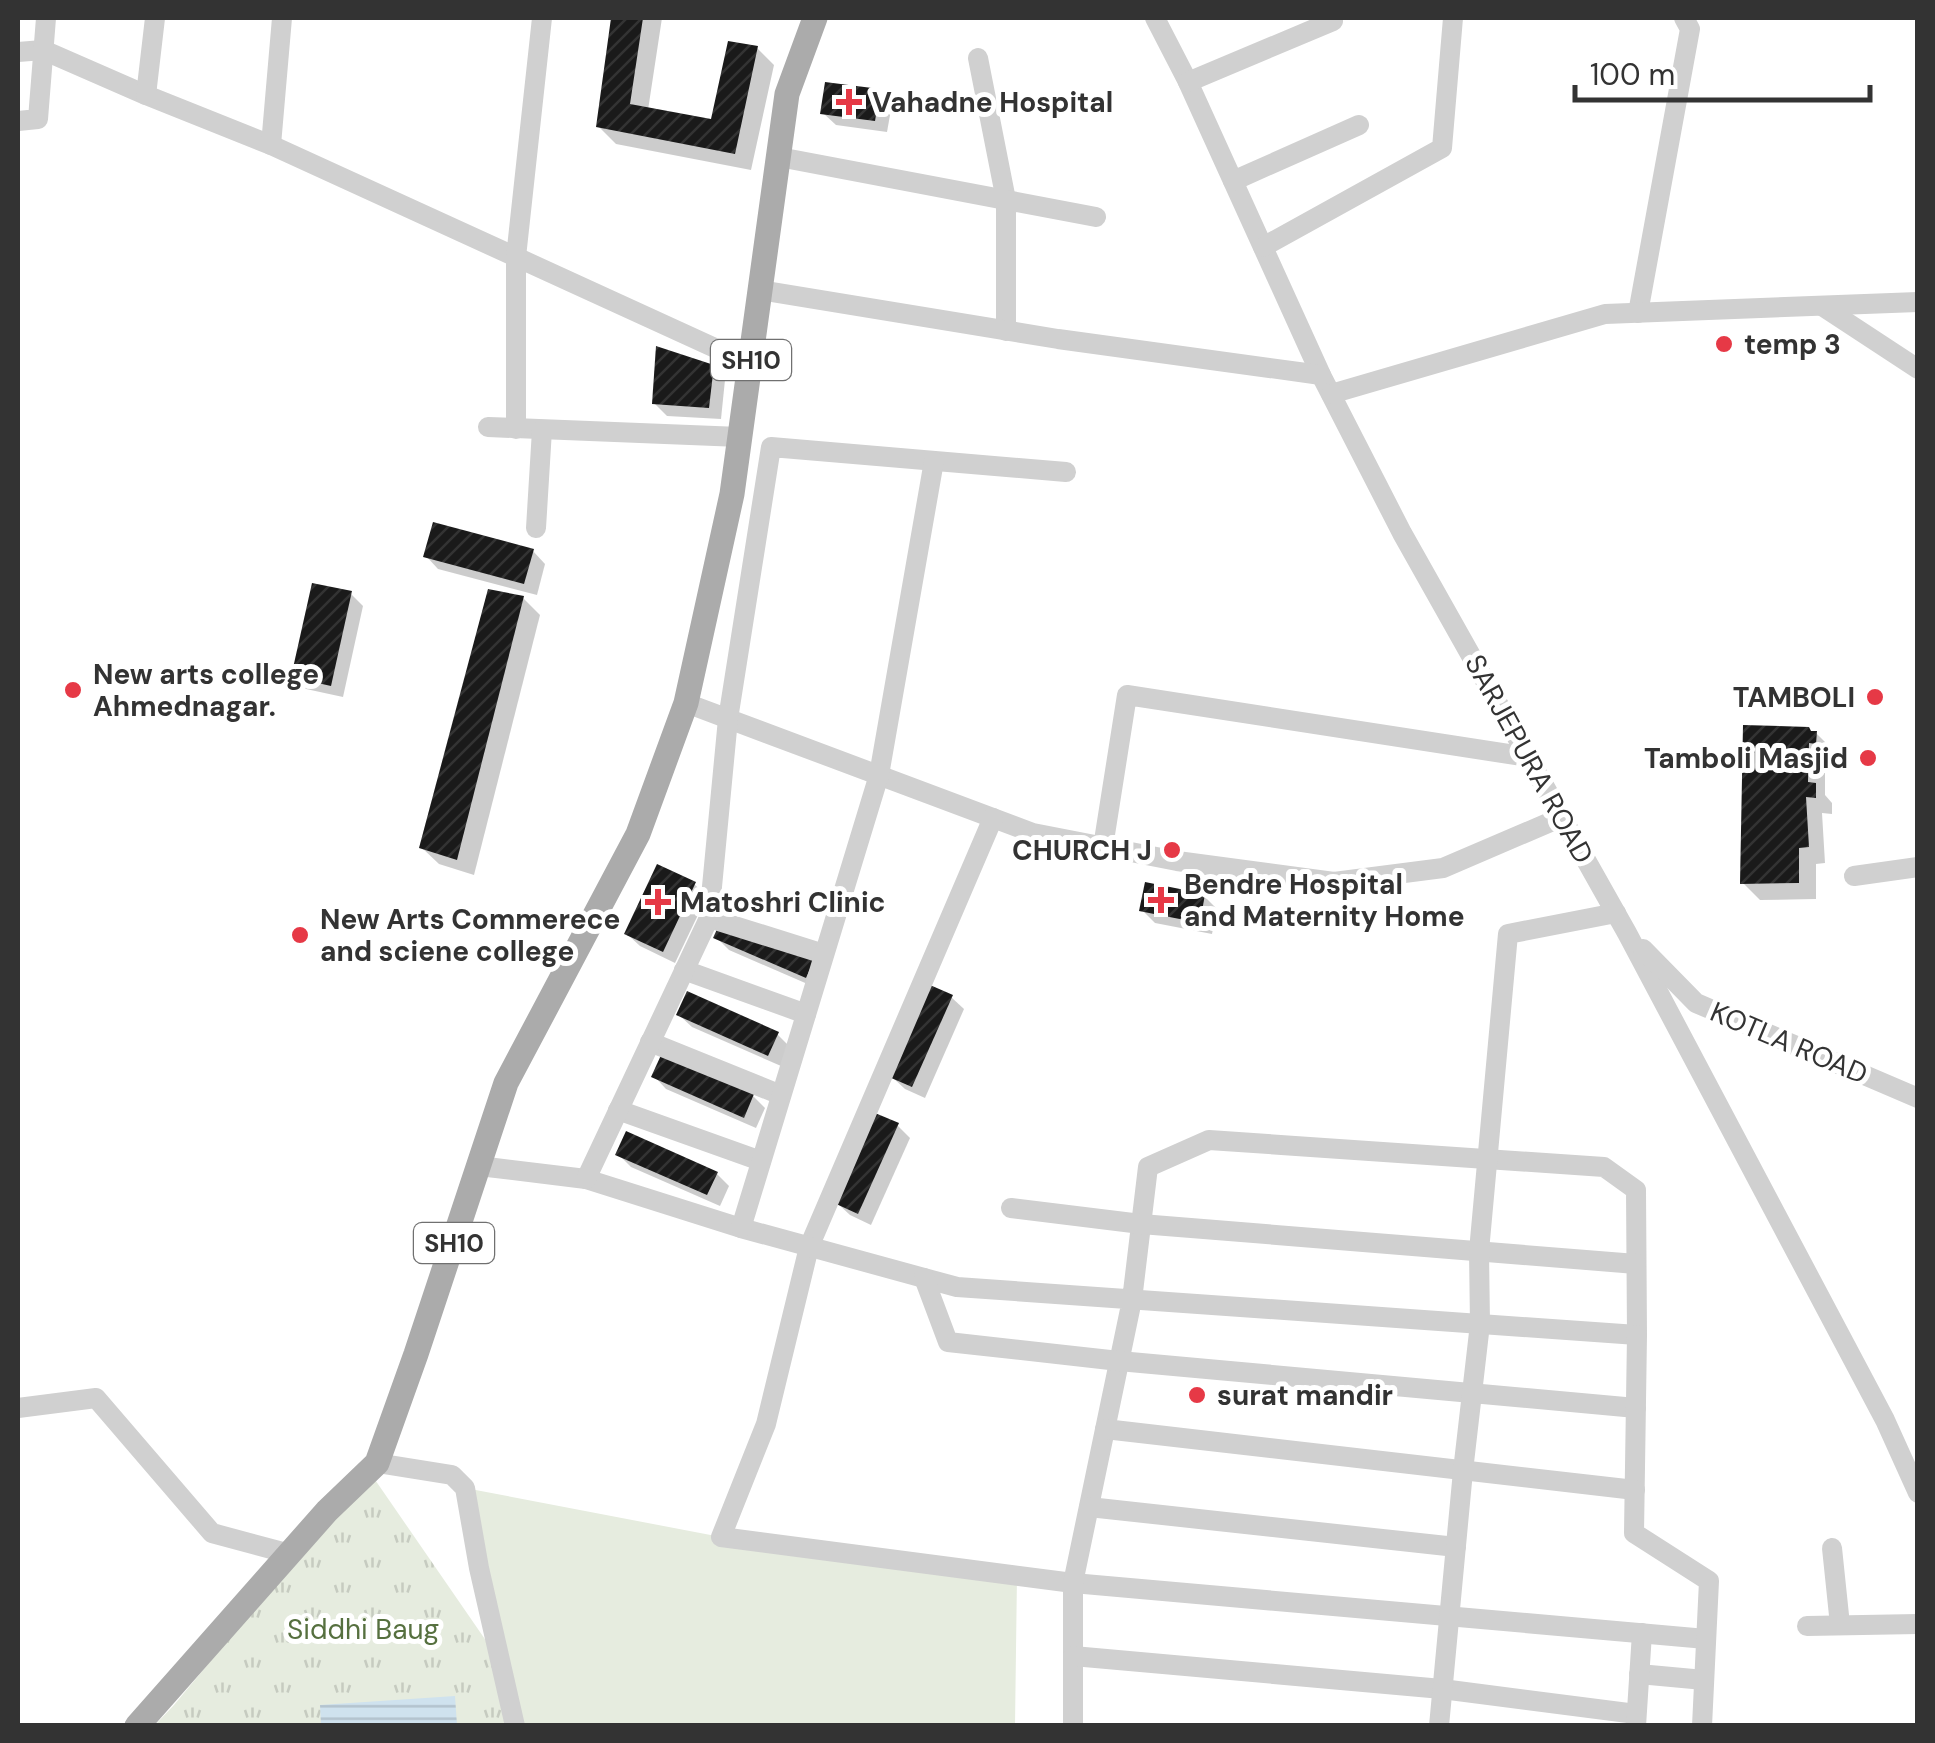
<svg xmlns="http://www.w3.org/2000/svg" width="1935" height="1743" viewBox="0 0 1935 1743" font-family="'DM Sans',sans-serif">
<defs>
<pattern id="park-tufts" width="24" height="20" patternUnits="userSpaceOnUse" patternTransform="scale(2.5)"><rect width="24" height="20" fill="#e6ecdf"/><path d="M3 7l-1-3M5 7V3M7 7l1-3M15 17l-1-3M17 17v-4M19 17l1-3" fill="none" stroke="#c6cbc0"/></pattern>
<pattern id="water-rules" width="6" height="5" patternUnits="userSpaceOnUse" patternTransform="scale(2.5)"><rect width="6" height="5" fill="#cfe2ee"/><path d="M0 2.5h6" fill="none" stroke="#b2c2cd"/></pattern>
<pattern id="building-hatch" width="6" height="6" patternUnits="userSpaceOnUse" patternTransform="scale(2.5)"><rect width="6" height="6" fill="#1a1a1a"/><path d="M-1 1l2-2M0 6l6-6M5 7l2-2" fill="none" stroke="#333"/></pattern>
</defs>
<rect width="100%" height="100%" fill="#fff"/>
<!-- park -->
<path fill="url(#park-tufts)" d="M369 1471 500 1661 510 1726H154L174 1705Z"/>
<!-- garden -->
<path fill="#e6ecdf" d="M465 1488 721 1537 1017 1575 1015 1725H516Z"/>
<!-- water -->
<path fill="url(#water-rules)" d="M455 1696 457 1725H321L320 1705Z"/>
<!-- shadow -->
<g fill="#0003">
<path d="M614 18H662L648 110 713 122 757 48 774 65 751 170 616 144 599 127Z"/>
<path d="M879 92 892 104 887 132 836 125 823 113Z"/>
<path d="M712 368 725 380 721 419 667 416 654 403Z"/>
<path d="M533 551 545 564 537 595 438 569 426 556Z"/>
<path d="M351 594 363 606 343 697 306 689 294 676Z"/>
<path d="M523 598 540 615 474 875 439 864 421 847Z"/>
<path d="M1746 727 1816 733 1833 750V760L1825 759V795L1832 803V814L1822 813 1825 863 1816 864V899L1760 900 1743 883Z"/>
<path d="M694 884 707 896 675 963 640 946 627 934Z"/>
<path d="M1204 896 1217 909 1212 934 1155 923 1142 910Z"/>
<path d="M716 937 827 969 819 989 729 950Z"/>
<path d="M951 997 964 1009 925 1098 905 1089 892 1077Z"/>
<path d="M679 1015 777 1034 790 1047 781 1066 692 1027Z"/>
<path d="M654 1076 753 1096 765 1108 756 1128 666 1089Z"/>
<path d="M876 1116 898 1126 910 1138 871 1225 850 1215 837 1203Z"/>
<path d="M618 1154 717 1174 729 1186 720 1206 631 1167Z"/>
</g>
<!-- building -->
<g fill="url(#building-hatch)">
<path d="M611 18H643L630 104 711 119 728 41 758 46 735 154 596 127Z"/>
<path d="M825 82 880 89 875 121 820 114Z"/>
<path d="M656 346 714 365 709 408 652 404Z"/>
<path d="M433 522 534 549 524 584 423 557Z"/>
<path d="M312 583 352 591 331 686 291 677Z"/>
<path d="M488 589 524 596 457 860 419 848Z"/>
<path d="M1743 725 1809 727 1811 731H1817L1816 744 1809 743 1808 782 1816 783V798L1806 797 1809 847 1799 848V883L1740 884Z"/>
<path d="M657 864 696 882 663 952 624 934Z"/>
<path d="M1145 882 1205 894 1200 923 1139 911Z"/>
<path d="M724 914 816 955 806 978 713 938Z"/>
<path d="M930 985 953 995 912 1087 889 1077Z"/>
<path d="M687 991 779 1032 768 1056 676 1015Z"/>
<path d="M662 1053 754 1094 744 1118 651 1077Z"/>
<path d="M875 1113 899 1123 858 1214 834 1203Z"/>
<path d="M626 1131 718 1172 707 1195 615 1155Z"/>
</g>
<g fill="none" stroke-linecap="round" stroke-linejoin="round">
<!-- minor -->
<g stroke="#d0d0d0" stroke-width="20">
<path d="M1155 18 1188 82 1321 375 1402 533 1627 933 1885 1420 1918 1493"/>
<path d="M18 52 43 50 146 95 271 145 750 364"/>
<path d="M978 58 1006 200V331"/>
<path d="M1188 82 1333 21"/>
<path d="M146 95 155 18"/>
<path d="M18 121 38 119 46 18"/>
<path d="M271 145 282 18"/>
<path d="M779 157 1096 217"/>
<path d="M1233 181 1359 125"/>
<path d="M1263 247 1442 148 1453 18"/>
<path d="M760 290 1058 339 1321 375"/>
<path d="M1822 306 1918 369"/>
<path d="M1638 313 1690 29 1684 18"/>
<path d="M1331 394 1605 314 1918 302"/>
<path d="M488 427 740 437"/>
<path d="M516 429V257L542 18"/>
<path d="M536 528 542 430"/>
<path d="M686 703 1033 833 1177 861 1334 882 1443 868 1562 817"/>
<path d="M993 818 809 1247 766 1424 721 1537 1073 1583 1706 1639"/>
<path d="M1103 847 1127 695 1528 757"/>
<path d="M1854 876 1918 867"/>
<path d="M709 918 824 954"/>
<path d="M1643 949 1696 1003 1918 1098"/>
<path d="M684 970 806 1014"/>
<path d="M650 1042 781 1095"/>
<path d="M618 1110 761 1161"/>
<path d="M479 1166 586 1179 741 1228 957 1287 1637 1335 1636 1190 1604 1167 1209 1140 1148 1167 1132 1300 1073 1583V1726"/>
<path d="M586 1179 709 918 728 719 771 447 1066 472"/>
<path d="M1011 1208 1141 1224 1636 1264"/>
<path d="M741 1228 879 775 934 461"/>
<path d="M924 1278 948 1342 1119 1361 1636 1408"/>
<path d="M1637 1335 1634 1533 1709 1581 1702 1726"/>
<path d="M18 1408 96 1398 212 1533 290 1554"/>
<path d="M1105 1429 1635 1490"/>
<path d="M377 1463 452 1475 465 1488 479 1568 515 1726"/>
<path d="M1089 1507 1456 1547"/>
<path d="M1832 1548 1840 1625"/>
<path d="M1807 1626 1918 1624"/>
<path d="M1073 1656 1442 1689 1636 1714"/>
<path d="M1639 1674 1704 1680"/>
<path d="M1439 1726 1463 1471 1480 1324 1479 1251 1508 934 1616 913"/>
<path d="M1636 1726 1642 1633"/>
</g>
<!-- major -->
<path stroke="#ababab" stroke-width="25" d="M137 1726 327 1511 377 1463 416 1354 506 1083 638 834 686 703 732 494 787 94 815 18"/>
</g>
<!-- markers -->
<g fill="#e63946" stroke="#fff" stroke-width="4">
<path d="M844 87h10v10h10v10h-10v10h-10v-10h-10v-10h10z"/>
<circle cx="1724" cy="344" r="10"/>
<circle cx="73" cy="690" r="10"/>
<circle cx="1875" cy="697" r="10"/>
<circle cx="1868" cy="758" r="10"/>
<circle cx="1172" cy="850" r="10"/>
<path d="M1156 885h10v10h10v10h-10v10h-10v-10h-10v-10h10z"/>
<path d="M653 887h10v10h10v10h-10v10h-10v-10h-10v-10h10z"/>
<circle cx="300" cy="935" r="10"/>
<circle cx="1197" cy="1395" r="10"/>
</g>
<g text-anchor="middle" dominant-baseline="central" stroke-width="10" stroke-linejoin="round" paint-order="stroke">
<!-- shield labels -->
<g fill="#fff" stroke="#707070" stroke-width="2.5">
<rect x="711" y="340" width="80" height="40" rx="8"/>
<rect x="414" y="1223" width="80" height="40" rx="8"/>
</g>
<g font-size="25" font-weight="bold" fill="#333">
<text x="751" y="360">SH10</text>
<text x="454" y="1243">SH10</text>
</g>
<!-- poi labels -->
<g font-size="28" font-weight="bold" fill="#333" stroke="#fff" text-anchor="start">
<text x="872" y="102">Vahadne Hospital</text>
<text x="1744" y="344">temp 3</text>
<text x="93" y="674">New arts college<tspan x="93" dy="32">Ahmednagar.</tspan></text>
<text x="1855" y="697" text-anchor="end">TAMBOLI</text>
<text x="1848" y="758" text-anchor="end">Tamboli Masjid</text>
<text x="1152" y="850" text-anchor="end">CHURCH J</text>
<text x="1184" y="884">Bendre Hospital<tspan x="1184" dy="32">and Maternity Home</tspan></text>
<text x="680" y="902">Matoshri Clinic</text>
<text x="320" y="919">New Arts Commerece<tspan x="320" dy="32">and sciene college</tspan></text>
<text x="1217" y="1395">surat mandir</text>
</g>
<!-- street labels -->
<g font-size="28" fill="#333" stroke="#fff">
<text transform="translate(1529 759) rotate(61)">SARJEPURA ROAD</text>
<text transform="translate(1789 1043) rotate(23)">KOTLA ROAD</text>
</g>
<!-- park labels -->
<g font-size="28" fill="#56703f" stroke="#fff">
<text x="363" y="1629">Siddhi Baug</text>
</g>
</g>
<!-- border -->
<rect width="1935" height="1743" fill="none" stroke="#333333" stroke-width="40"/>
<!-- scale -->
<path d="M1575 85v15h295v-15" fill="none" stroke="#333333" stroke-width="5"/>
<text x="1590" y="85" font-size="30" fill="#333333" stroke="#ffffff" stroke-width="8" paint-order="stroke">100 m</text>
</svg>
